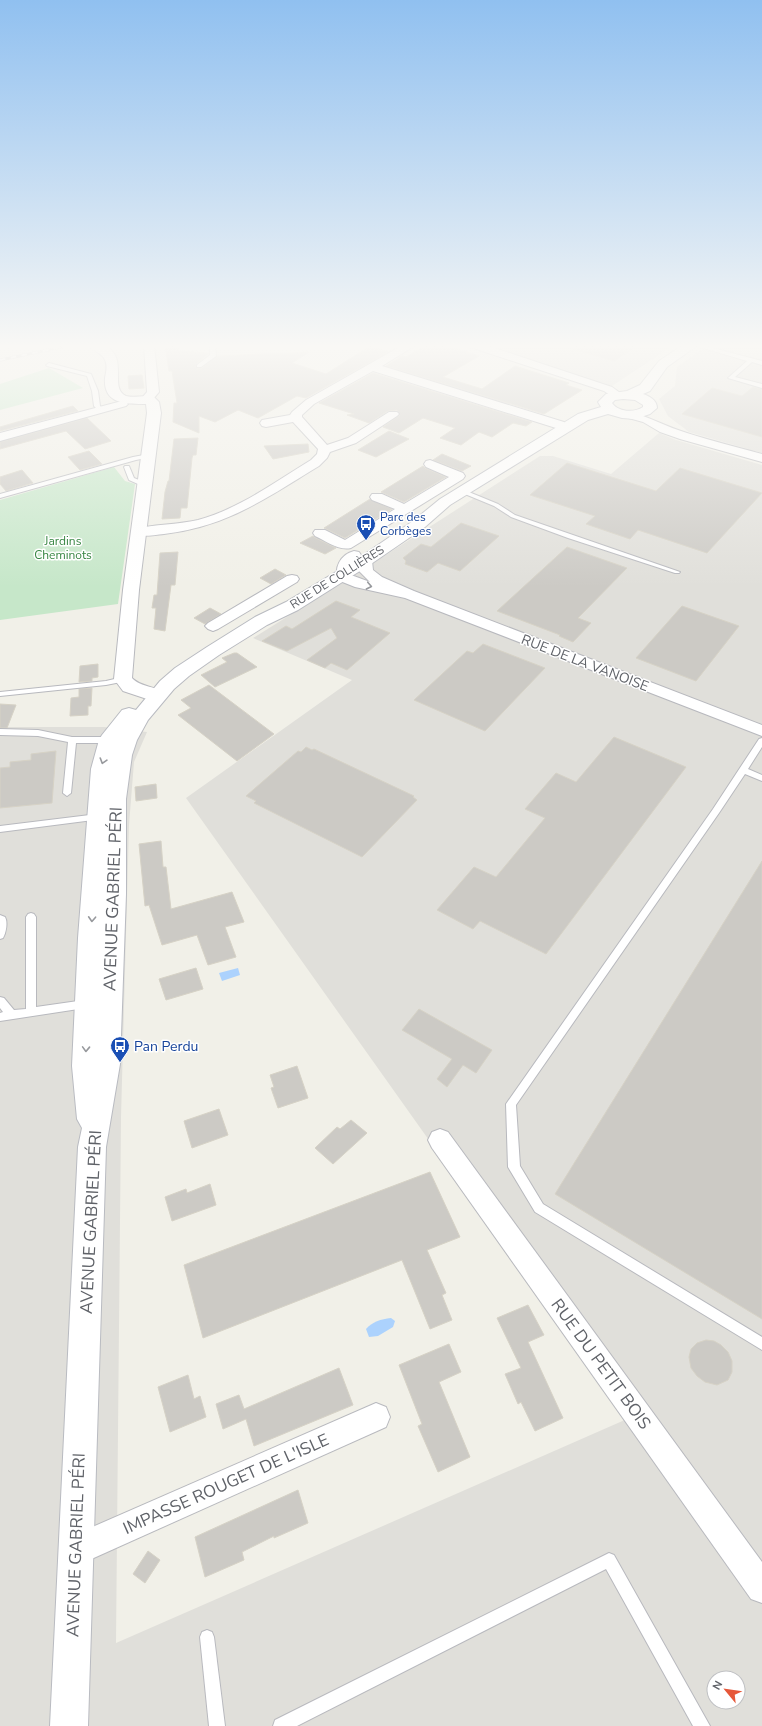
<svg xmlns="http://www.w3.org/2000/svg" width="762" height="1726" viewBox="0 0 762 1726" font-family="'Nunito Sans',sans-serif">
<rect width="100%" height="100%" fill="#f1f0e8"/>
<!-- industrial -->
<g fill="#e0dfda" fill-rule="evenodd">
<path d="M484 345H674L612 386Z"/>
<path d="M708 345H762V453L689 432 668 416 659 399 675 386 677 367Z"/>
<path d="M659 433 676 440 762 465V1726H0V727H104L147 732 134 762 129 825 121 1117 116 1643 627 1419 186 798 352 680 253 638 378 560 540 456H553L611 474ZM714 1678H738V1702H714Z"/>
</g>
<!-- green -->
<g fill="#c6e7c9">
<path d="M49 368 83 388 0 410V384Z"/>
<path d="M114 467 125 481 135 484 118 604 0 620V500Z"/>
</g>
<!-- water -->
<g fill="#acd2fd">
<path d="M238 968 240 975 222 981 219 973Z"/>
<path d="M391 1318 395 1321 393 1327 378 1336 369 1337 366 1329C372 1322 381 1319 391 1318Z"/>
</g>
<!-- building -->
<g fill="#cccac5" stroke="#d6d2c6">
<path d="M165 345H178L179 351 208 353V354L196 364 197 368H202L217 356 309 352 292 363 326 374 370 346 388 352 306 398 297 396 258 418 238 410 215 422 199 416V433L173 422 174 403H177L172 371H169Z"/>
<path d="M426 345H445L479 356 443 377 482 389 515 366 569 383 566 385 582 390 544 414 386 366 402 356 406 357Z"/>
<path d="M573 345H639L614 361 572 349Z"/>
<path d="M373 373 532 422 526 426 513 423 492 437 479 432 461 445 440 438 455 428 423 418 399 433 383 427 400 415 397 410 388 411 369 423 347 415 354 414 319 403Z"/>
<path d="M142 375 144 388 129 389 128 376Z"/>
<path d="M753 387 762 389V437L682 414 712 388 742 396Z"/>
<path d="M73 406 78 411 0 431V427Z"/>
<path d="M87 418 111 441 85 449 66 431 0 449V442Z"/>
<path d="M389 431 409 439 376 457 358 450Z"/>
<path d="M198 438 196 455H193L192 458 187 508H181L180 518 162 519 165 492 168 481H169L174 439Z"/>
<path d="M308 444 309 452 273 459 264 446Z"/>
<path d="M89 451 102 464 80 470 68 457Z"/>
<path d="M442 454 471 466 462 471 433 460Z"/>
<path d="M567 463 656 491 680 468 762 493 707 553 638 530 630 539 586 524 595 516 530 495Z"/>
<path d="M423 466 425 468 446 477 404 502 381 492Z"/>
<path d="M22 470 33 483 6 491 0 484V477Z"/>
<path d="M370 499 392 509 345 538 324 528Z"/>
<path d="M461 523 499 536 460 571 438 563 427 572 405 564 406 561 403 558 421 544 431 547Z"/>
<path d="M313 536 314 537 336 548 325 554 300 543Z"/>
<path d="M567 547 627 568 578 618 591 623 573 642 559 636 560 635 497 611Z"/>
<path d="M178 552 175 585H171L165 631 154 629 156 608H152L154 595H157L160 553Z"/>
<path d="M275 569 286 575 271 584 260 578Z"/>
<path d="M336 601 360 610 351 617 390 633 347 670 331 663 325 668 307 660 337 638 331 628 287 651 262 641 286 626 292 629Z"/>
<path d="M682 606 739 626 696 681 636 658Z"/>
<path d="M210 608 221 614 205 624 194 618Z"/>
<path d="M483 644 545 668 485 731 414 700 467 651 473 653Z"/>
<path d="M234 653H237L257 667 215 687 201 675 227 662 222 658Z"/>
<path d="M98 664V677L92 678V681L79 682 80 666Z"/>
<path d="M209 685 274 734 237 761 178 715 191 708 181 700Z"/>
<path d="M92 688 91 706H88V715L70 716 71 698 79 697V689Z"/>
<path d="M0 704 16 705 7 728H0Z"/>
<path d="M614 737 686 767 546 954 480 921 473 929 437 910 474 867 496 877 545 818 525 809 556 773 576 782Z"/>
<path d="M306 747 312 750 314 749 414 796 413 797 417 800 362 857 254 803 256 801 246 796 298 751 301 752Z"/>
<path d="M56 751 52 803 0 808V768L10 767V762L31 760V754Z"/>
<path d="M156 784 157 798 136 801 135 787Z"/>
<path d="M161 841 163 867H166L171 909 232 892 244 922 225 927 236 957 208 965 197 935 162 945 149 905 145 906 139 844Z"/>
<path d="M762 861V1319L555 1194Z"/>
<path d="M196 968 203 989 166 1000 159 979Z"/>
<path d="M419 1009 492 1050 476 1073 463 1065 447 1087 437 1079 452 1059 402 1030Z"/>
<path d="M297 1066 308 1098 278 1108 271 1088 274 1087 270 1075Z"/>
<path d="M219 1109 228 1135 192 1148 184 1121Z"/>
<path d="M351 1120 367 1133 333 1164 315 1148 337 1127 340 1129Z"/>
<path d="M430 1172 460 1237 427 1250 446 1293 442 1295 452 1320 430 1329 402 1260 203 1338 184 1265Z"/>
<path d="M210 1184 216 1205 172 1221 165 1197 186 1189 187 1193Z"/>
<path d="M528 1305 544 1335 528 1342 563 1418 535 1431 521 1402 518 1404 505 1374 521 1368 497 1318Z"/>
<path d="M706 1340 714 1341 721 1345 728 1352 732 1361V1372L728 1380 717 1385 705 1382 697 1376 691 1368 689 1357 691 1349 697 1343Z"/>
<path d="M449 1344 461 1372 439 1382 470 1457 438 1472 418 1426 422 1424 399 1365Z"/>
<path d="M339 1368 353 1405 254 1446 246 1419 223 1429 216 1404 239 1395 244 1409Z"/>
<path d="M188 1375 194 1399 200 1396 206 1417 170 1432 158 1387Z"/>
<path d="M298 1490 308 1523 274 1538V1536L242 1552 244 1560 205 1577 195 1537Z"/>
<path d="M148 1551 160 1560 145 1583 133 1574Z"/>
</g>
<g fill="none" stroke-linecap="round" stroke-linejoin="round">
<!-- service casing -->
<g stroke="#b8b9be" stroke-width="2">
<g id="service">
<path d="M210 345H215L216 356 201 367H197V365L210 355Z"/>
<path d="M693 345H701L762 361V365L752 362 735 377 762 384V388L728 378 747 361Z"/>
<path d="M49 363 91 374 98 391 100 406 104 410 103 411H99L94 406 92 391 87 376 47 366 46 365Z"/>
<path d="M149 454 152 456 151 457 136 460 0 498V494L133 457Z"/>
<path d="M125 466H129L134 478 139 480 148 481V483L138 484 129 480 124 467Z"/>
<path d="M460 490H464L498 504 515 515 680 572 679 573H675L568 538 511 517 494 506 460 492Z"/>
<path d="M123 677H126V681L106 685 0 696V692L106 681Z"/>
<path d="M0 729 38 730 72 737H112L116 740 112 743H76L71 793 67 796 63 793 68 742 38 736 0 735Z"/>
<path d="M762 738V747L748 769 762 775V781L745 774 719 813 516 1105 520 1166 543 1204 762 1337V1350L535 1212 508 1167 506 1104 713 809 759 739Z"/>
<path d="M98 814 102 817 101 819 0 832V826Z"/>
<path d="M31 913 34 914 36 917V1007L85 1000 89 1001 90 1004 89 1007 85 1008 0 1021V1013L3 1012 0 1008V997L4 998 14 1010 26 1009V917L28 914Z"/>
<path d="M0 915 5 917C8 922 6 933 3 938L0 939Z"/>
<path d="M609 1553 614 1555 710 1726H693L606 1569 297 1726H273L275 1720Z"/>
<path d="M207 1630 212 1632 214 1637 225 1726H209L200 1637 202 1632Z"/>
</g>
</g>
<!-- minor casing -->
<g stroke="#b8b9be" stroke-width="2">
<g id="minor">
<path d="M144 345H154L159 392C154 398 151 403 143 401L141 399 147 392Z"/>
<path d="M403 345H416L382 366 564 422 566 425 564 428H556L373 371 314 404 302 415V417L327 445 348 438 389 412H397L399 414 397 416 356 443 330 452 327 458 319 466C266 498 229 526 164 534 155 535 144 537 134 535L132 532 134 529C155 524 177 525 198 520 239 509 275 482 311 460L317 454 318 449 293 422 266 427 262 426 260 423 262 420 290 415 292 412 306 400Z"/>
<path d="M469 345H485L612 387 623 395 621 397H613L604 391 470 347Z"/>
<path d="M122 401 126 402 128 404 126 406 0 441V433Z"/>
<path d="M629 411C649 417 667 427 687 433 712 441 737 447 762 454V462L680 439 660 432 643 422 625 417 623 415 625 413Z"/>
<path d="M430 460 463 473 465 476 463 479 351 548C339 551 326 541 315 536L313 533 315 530H325L345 540 395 509 372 500 370 497 372 494H382L404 504 449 477 426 467 424 464 426 461Z"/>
<path d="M354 551 359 552 361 555 352 565 351 575 370 582 359 571 358 561 360 558 365 557 370 558 372 561 373 570 382 577 414 591 762 725V736L405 598 355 587 340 581C332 569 341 554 354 551Z"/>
<path d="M292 575 297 576 299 579 297 582 218 629 213 631 208 629 205 626 208 623 287 576Z"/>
<path d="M440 1129 448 1132 762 1562V1603L751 1599 432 1148 428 1140 432 1132Z"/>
<path d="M376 1403 386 1407 390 1417 386 1427 87 1561 76 1565 65 1561 61 1550 65 1539Z"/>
</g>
</g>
<!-- tertiary casing -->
<g stroke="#b8b9be" stroke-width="2">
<path id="tertiary" d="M89 345C94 345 100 344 104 346 130 356 108 388 126 396 132 398 146 395 154 397L159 402 161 413 139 590 132 678C141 688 158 685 165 696L163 700 156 702 123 691 114 679 123 590 147 413 146 404C127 404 103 405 105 378 106 372 108 366 105 360 102 353 93 351 89 345Z"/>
</g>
<!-- secondary casing -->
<g stroke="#b9bbc1" stroke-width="2">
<path id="secondary" d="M683 345H698L667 367 650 391 643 394C649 396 657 400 657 408L650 414 635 419 622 418 608 414 588 420 450 505 425 527 371 564 298 610 267 625 219 655 189 676 174 689 148 720 137 740 132 755 126 799V894L120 1064 106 1147 88 1726H50L78 1147 82 1128 77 1119 72 1066 78 938 91 769 99 740 102 735 122 710 129 708 136 710 160 681 175 668 207 647 255 617 286 602 359 558 413 521 440 499 578 414 601 407 598 402 606 394 627 391 640 385 659 361ZM623 399 635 400 643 405V407C634 413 618 412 612 403L615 400Z"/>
</g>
<!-- service -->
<use href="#service" fill="#fff" fill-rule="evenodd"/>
<!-- minor -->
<use href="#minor" fill="#fff" fill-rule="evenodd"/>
<!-- tertiary -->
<use href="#tertiary" fill="#fff" fill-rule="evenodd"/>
<!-- secondary -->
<use href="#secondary" fill="#fff" fill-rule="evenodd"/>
<!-- rail casing -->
<g stroke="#b8b9b9" stroke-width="3">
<g id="rail">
<path d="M8 347 15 345"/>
<path d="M0 360 71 345"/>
</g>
</g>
<!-- rail -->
<use href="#rail" stroke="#fff" stroke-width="2" stroke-dasharray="5.5" stroke-linecap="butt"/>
</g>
<!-- one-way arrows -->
<defs><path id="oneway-chevron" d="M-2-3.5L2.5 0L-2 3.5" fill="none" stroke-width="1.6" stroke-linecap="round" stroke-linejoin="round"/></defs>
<g stroke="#97999d">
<use href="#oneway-chevron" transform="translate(369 586) rotate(11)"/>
<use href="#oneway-chevron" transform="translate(103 761) rotate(107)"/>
<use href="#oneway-chevron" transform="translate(92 919) rotate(93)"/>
<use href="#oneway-chevron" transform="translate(86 1049) rotate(92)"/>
</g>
<!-- sky -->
<linearGradient id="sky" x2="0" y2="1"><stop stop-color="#90c0f0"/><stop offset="0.59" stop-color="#f9f8f5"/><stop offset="1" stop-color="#f9f8f5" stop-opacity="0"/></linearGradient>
<rect width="762" height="587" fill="url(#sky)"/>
<!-- icons -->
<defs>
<g id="bus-pin" transform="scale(1)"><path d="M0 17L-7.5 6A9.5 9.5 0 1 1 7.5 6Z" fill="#1a4fb4" stroke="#fff"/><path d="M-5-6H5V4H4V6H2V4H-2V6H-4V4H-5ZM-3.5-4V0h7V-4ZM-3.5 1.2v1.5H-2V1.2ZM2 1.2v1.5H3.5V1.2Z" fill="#fff"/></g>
</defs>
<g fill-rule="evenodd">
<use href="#bus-pin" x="366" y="524"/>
<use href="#bus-pin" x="120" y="1046"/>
</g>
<g text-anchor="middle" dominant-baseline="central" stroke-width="3" stroke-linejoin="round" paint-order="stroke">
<!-- far-transit labels -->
<g font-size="12" fill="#164399" stroke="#fff" text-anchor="start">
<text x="380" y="517">Parc des<tspan x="380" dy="14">Corbèges</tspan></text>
</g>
<!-- far-park labels -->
<g font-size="12" fill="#388643" stroke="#fff">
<text x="63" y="541">Jardins<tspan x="63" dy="14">Cheminots</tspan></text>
</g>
<!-- far-street labels -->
<g font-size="12" fill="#5f6268" stroke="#fff">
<text transform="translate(337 577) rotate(-32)">RUE DE COLLIÈRES</text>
</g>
<!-- street labels -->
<g font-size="14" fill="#5f6268" stroke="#fff">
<text transform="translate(585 663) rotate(21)">RUE DE LA VANOISE</text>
</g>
<!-- transit labels -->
<g font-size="14" fill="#164399" stroke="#fff" text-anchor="start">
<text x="134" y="1046">Pan Perdu</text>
</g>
<!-- near-street labels -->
<g font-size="17" fill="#5f6268" stroke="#fff">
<text transform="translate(113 899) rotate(-88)">AVENUE GABRIEL PÉRI</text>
<text transform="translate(91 1222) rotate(-87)">AVENUE GABRIEL PÉRI</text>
<text transform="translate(601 1364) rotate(54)">RUE DU PETIT BOIS</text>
<text transform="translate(226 1484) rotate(-24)">IMPASSE ROUGET DE L'ISLE</text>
<text transform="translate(76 1545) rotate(-88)">AVENUE GABRIEL PÉRI</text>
</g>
</g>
<!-- north arrow -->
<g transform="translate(726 1690) rotate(299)"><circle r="19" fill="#ffffff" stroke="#bfc0c3"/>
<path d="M0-3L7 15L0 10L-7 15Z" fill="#e65739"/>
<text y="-6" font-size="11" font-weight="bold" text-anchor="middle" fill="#5f6268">N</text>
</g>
</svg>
